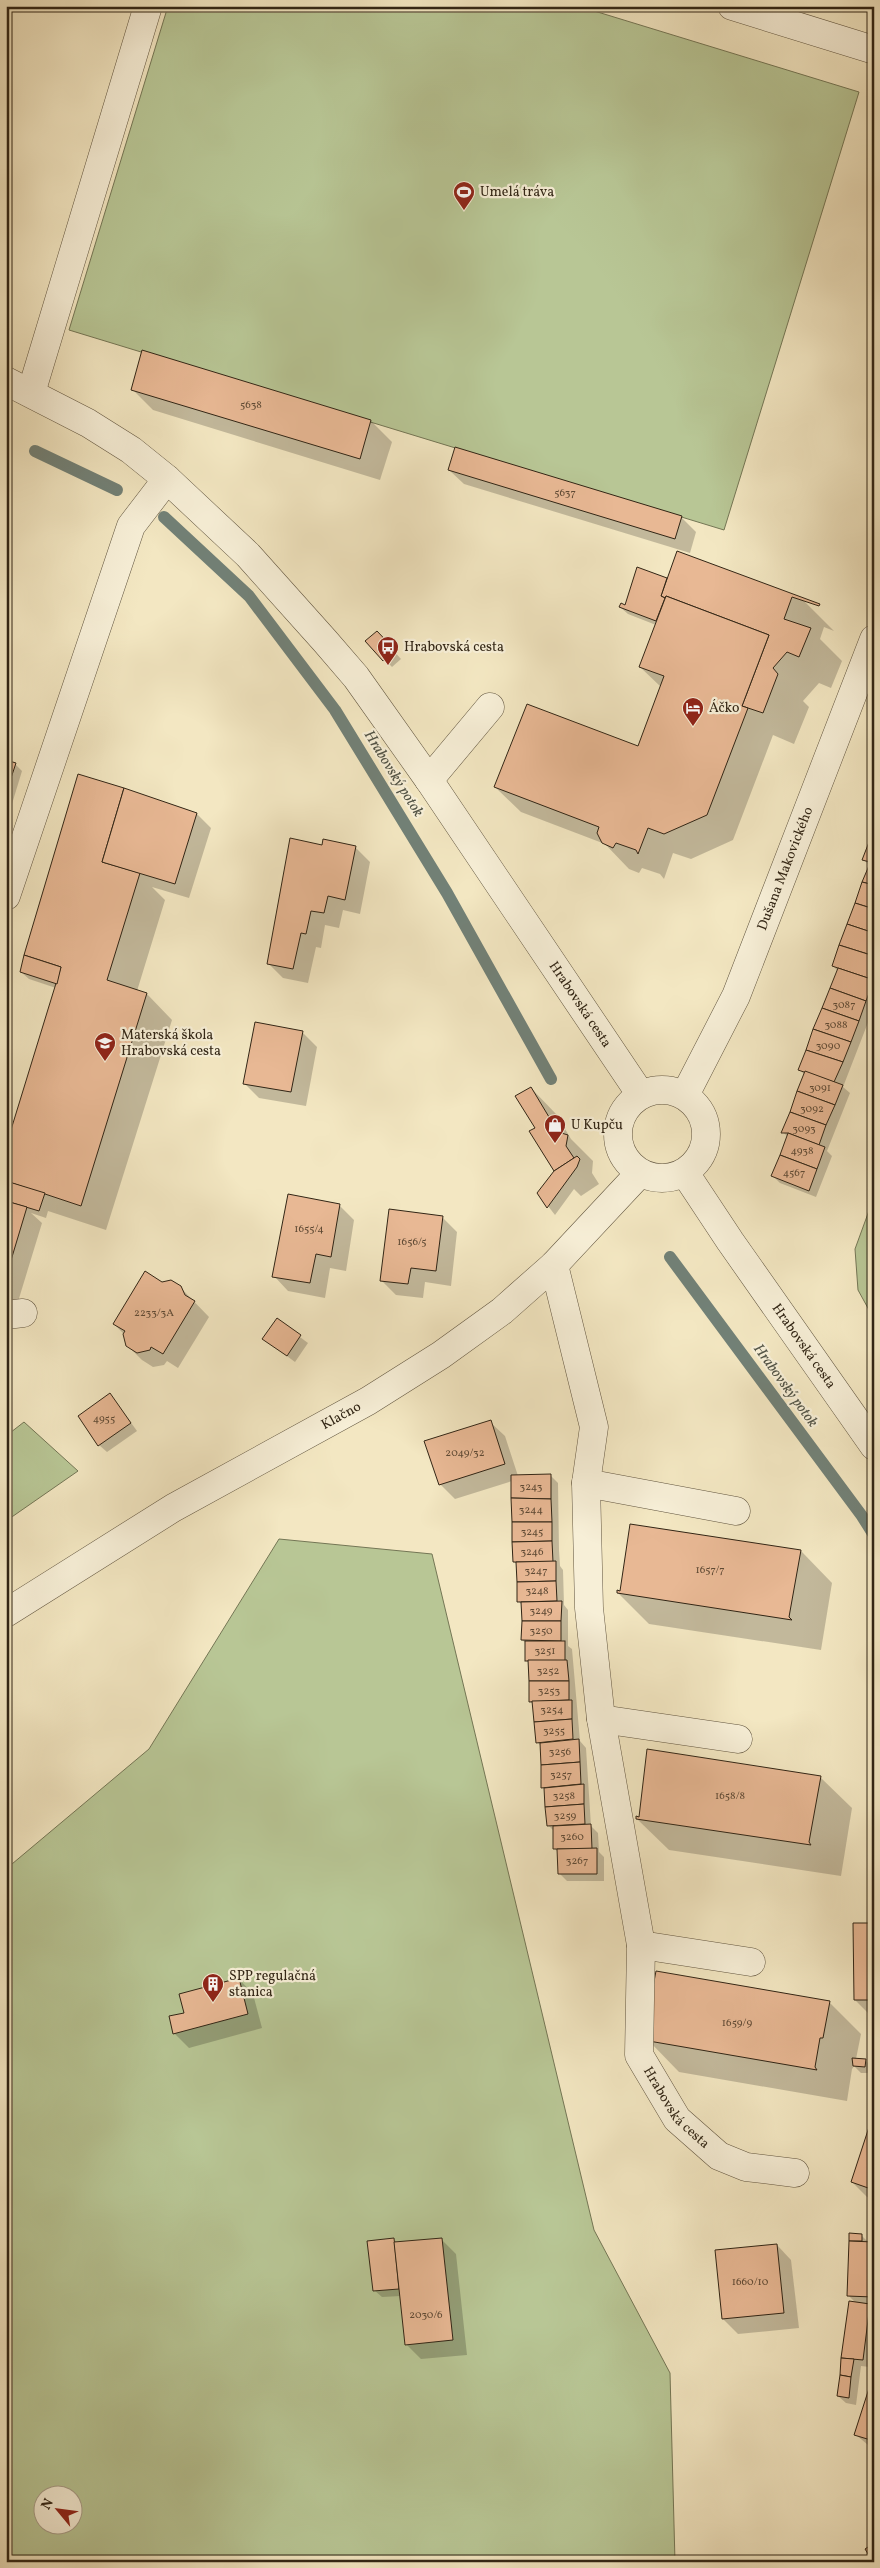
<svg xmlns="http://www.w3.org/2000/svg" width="880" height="2568" viewBox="0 0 880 2568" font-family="Vollkorn,serif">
<rect width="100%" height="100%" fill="#f3e7c2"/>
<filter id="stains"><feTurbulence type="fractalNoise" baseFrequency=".004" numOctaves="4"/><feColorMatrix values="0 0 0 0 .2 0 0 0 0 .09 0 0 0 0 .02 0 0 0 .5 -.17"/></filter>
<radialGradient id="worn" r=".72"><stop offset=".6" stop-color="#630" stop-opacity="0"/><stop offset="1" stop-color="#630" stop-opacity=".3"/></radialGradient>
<!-- green -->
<g fill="#b8c695" stroke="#747655" fill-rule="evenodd">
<path d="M168 6H578L859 92 724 530 69 330Z"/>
<path d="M874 1197V1319L858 1290 855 1249Z"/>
<path d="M24 1422 78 1471 6 1521V1436Z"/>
<path d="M279 1539 432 1554 594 2230 670 2373 675 2562H6V1869L149 1749ZM42 2496H72V2526H42Z"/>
</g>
<!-- shadow -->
<g fill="#0003">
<path d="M143 352 371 421 392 442 380 480 153 410 132 389Z"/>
<path d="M449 470 681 517 696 532 690 553 464 484Z"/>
<path d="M678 552 802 599 834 631 824 627 820 639 842 661 831 688 819 683 803 701 809 707 794 744 773 735 733 840 691 859 673 853 664 879 660 874 642 868 639 873 629 869 605 844 521 812 495 787 638 748 661 687 640 667 656 625 628 614 620 607H626L666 579 668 580Z"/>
<path d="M384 640 401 659 392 667 367 641Z"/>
<path d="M6 761 15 764 22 771 8 817 6 816Z"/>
<path d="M197 814 211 828 189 898 152 887 165 900 137 991 147 994 172 1020 106 1230 48 1211 46 1218 31 1213 42 1223 17 1305 6 1302V1150L56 988 29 979 21 972Z"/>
<path d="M874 831V1007L843 1087 850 1093 827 1151 832 1156 816 1197 780 1183 773 1176 788 1137 783 1132 805 1075 800 1070 838 971 833 966 870 866 863 859Z"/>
<path d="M323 846 355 847 370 862 360 914 343 910 339 928 325 925 321 948 316 947 308 983 283 978 268 963Z"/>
<path d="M302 1032 317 1047 306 1106 259 1098 244 1083Z"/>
<path d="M531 1088 556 1114 571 1139 593 1161 592 1173 599 1184 581 1196 574 1189 555 1215 538 1193 556 1171 537 1129Z"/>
<path d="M340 1206 354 1220 346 1271 330 1268 325 1298 288 1291 274 1276Z"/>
<path d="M442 1217 457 1232 451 1286 425 1282 423 1298 396 1295 381 1280Z"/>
<path d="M162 1283 180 1287 209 1317 178 1368 167 1361 164 1365 153 1367 142 1360 127 1345 124 1334 114 1324Z"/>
<path d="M277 1320 308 1343 295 1362 264 1339Z"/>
<path d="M110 1394 137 1431 107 1452 99 1445Z"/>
<path d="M490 1422 505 1436 518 1476 550 1475 558 1483 559 1550 560 1566 563 1570 564 1605 568 1610V1646L572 1649 580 1741 586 1748 591 1826 598 1833 599 1852 604 1857V1881H567L559 1873 558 1852 554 1848V1831L548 1825 545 1789 543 1787 541 1746 537 1742 533 1704 530 1701 527 1644 522 1640 523 1606 519 1602 518 1565 514 1562 512 1481 455 1499 440 1484Z"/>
<path d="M801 1551 832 1583 821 1650 649 1624 618 1593Z"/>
<path d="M820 1777 852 1808 841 1876 669 1850 637 1819Z"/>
<path d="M874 1924V2015H870L855 2000Z"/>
<path d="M239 1979 253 1994 262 2028 189 2048 174 2033 186 2013Z"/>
<path d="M829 2002 861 2034 856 2059 865 2060 872 2067V2073H861L854 2066 852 2069 847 2101 679 2072 648 2040Z"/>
<path d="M874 2123V2199L867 2197 852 2182Z"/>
<path d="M850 2235H861L869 2243H874V2304H868L874 2310V2335L870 2367 861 2366 856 2405 846 2403 838 2396 856 2303 849 2296Z"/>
<path d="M393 2239 398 2243 441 2239 456 2254 467 2355 421 2359 406 2344 401 2296 382 2297 374 2290Z"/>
<path d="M777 2245 791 2260 799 2328 738 2334 723 2319Z"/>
<path d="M874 2381V2450L855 2434Z"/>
</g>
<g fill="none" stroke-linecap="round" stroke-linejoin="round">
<!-- stream -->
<g stroke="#728177" stroke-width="12">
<path d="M35 451 117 490"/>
<path d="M164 517 249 596 335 710 447 893 551 1079"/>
<path d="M670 1257 862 1516 874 1535"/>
</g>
</g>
<!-- building -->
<g fill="#e8b894" stroke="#312515">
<path d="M142 350 371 420 360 459 131 390Z"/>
<path d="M455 447 682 516 675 539 448 470Z"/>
<path d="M677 551 820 604 819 606 792 597 784 619 811 628 799 657 787 652 773 668 778 674 763 713 742 706 769 635 666 596 665 598 661 596Z"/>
<path d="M637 567 667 578 661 596 665 598 656 621 619 607 621 603 625 605Z"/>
<path d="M666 596 769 635 742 706 748 708 707 815 664 834 648 828 638 854 636 850 616 843 613 848 602 843 597 833 599 827 494 787 527 704 638 746 664 676 639 667Z"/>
<path d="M377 631 395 650 383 661 365 641Z"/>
<path d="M6 760 16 763 6 793Z"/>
<path d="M78 774 124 788 102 862 140 873 107 980 147 993 81 1206 6 1181V1146L61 967 24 955Z"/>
<path d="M124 788 197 813 175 884 102 862Z"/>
<path d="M871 837 874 838V862H870L862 860Z"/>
<path d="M290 838 322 845 323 839 356 846 345 900 328 896 324 913 311 911 306 934 301 933 293 969 267 964Z"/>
<path d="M871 861 874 862V885L862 882Z"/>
<path d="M862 882 874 885V909L855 903Z"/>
<path d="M855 903 874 909V933L847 924Z"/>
<path d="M847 924 874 933V956L839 945Z"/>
<path d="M839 945 874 956 868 978 832 966Z"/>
<path d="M24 955 61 967 57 984 20 972Z"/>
<path d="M838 968 874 980 866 1001 830 988Z"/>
<path d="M830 988 866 1001 859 1021 822 1008Z"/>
<path d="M822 1008 859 1021 851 1042 813 1029Z"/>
<path d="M255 1022 303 1031 291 1092 243 1084Z"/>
<path d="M813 1029 851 1042 843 1062 806 1050Z"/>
<path d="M806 1050 843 1062 834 1082 798 1070Z"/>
<path d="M805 1071 843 1085 835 1105 797 1091Z"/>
<path d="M531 1087 558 1132 568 1135 566 1146 574 1158 554 1171 529 1131 535 1128 515 1096Z"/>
<path d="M797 1091 835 1105 826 1125 790 1112Z"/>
<path d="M790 1112 826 1125 819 1145 788 1133H781Z"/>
<path d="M788 1133 825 1147 817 1169 780 1155Z"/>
<path d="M780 1155 817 1169 809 1191 771 1176Z"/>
<path d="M577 1156 580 1159 577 1167 547 1208 537 1193 554 1171Z"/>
<path d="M6 1181 45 1193 39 1211 6 1201Z"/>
<path d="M288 1194 340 1204 331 1257 316 1254 310 1283 272 1277Z"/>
<path d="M6 1201 27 1207 6 1277Z"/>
<path d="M389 1209 443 1216 436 1271 411 1268 408 1284 380 1281Z"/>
<path d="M145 1271 162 1282 171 1280 181 1286 185 1295 195 1301 163 1354 151 1347 150 1350 137 1353 126 1346 123 1334 125 1331 113 1324Z"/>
<path d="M277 1318 301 1335 287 1356 262 1339Z"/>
<path d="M110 1393 131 1423 98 1446 78 1416Z"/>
<path d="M491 1420 505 1464 439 1485 424 1441Z"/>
<path d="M551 1474V1499L511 1498V1475Z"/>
<path d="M511 1498 551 1499 552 1522H512Z"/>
<path d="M512 1522H552V1541L512 1542Z"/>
<path d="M630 1524 801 1550 789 1617 792 1620 617 1593V1590L620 1591Z"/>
<path d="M552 1541 553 1562H513L512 1542Z"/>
<path d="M556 1561V1581L517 1582 516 1562Z"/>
<path d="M556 1581 557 1601 517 1602V1582Z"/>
<path d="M562 1601 561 1621H522L521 1602Z"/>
<path d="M522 1621H561V1641L521 1640Z"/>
<rect x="525" y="1641" width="40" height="20"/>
<path d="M528 1660H567L569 1681H529Z"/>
<path d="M529 1681H569V1700L529 1702Z"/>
<path d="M572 1700V1719L534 1722 532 1701Z"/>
<path d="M572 1719 573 1739 536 1743 534 1722Z"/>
<path d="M579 1739 580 1762 541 1765 540 1743Z"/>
<path d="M647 1749 821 1776 809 1842 811 1845 636 1819V1816L639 1817Z"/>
<path d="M580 1762 581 1784 541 1788V1765Z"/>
<path d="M584 1784V1804L545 1807 544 1788Z"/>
<path d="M584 1804 585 1824 547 1826 545 1807Z"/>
<path d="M591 1824 592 1849H553V1826Z"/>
<path d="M597 1848V1874H558L557 1849Z"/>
<path d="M853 1923H874V2000H854Z"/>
<path d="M656 1971 830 2001 823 2038H820L815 2067 817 2070 643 2040Z"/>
<path d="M239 1978 248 2014 173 2034 169 2016 184 2013 179 1994Z"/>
<path d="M852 2058 866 2059 865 2067 853 2066Z"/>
<path d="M871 2121 874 2122V2190L851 2182Z"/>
<path d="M849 2233 862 2234V2241H849Z"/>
<path d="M394 2238 399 2289 373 2291 367 2241Z"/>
<path d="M442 2238 453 2340 405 2345 394 2242Z"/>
<path d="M849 2241 874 2242 873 2297 847 2296Z"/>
<path d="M777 2244 784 2313 722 2319 715 2250Z"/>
<path d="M849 2301 870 2304 863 2360 841 2358Z"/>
<path d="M841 2358 854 2359 851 2377 840 2375Z"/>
<path d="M840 2375 851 2377 849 2398 837 2396Z"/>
<path d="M872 2379H874V2441L854 2435Z"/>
<path d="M874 2543V2562H873L865 2549Z"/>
</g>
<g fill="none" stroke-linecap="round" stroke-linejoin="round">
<!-- minor casing -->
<g stroke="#625640" stroke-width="29">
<g id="minor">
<path d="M732 6 874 50"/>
<path id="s1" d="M6 381 88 423 131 450 167 479 248 555 325 641 356 677 429 780 641 1095"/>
<path d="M31 393 148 6"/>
<path d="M429 780 490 707"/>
<path d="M6 896 131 526 167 479"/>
<circle cx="662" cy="1134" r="44"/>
<path id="s2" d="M685 1095 736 996 874 639"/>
<path id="s3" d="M685 1173 730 1241 874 1446"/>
<path d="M554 1265 594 1427 586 1483 736 1511"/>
<path d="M6 1315 23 1313"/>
<path d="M586 1483 589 1608 601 1719 738 1739"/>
<path id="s4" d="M6 1613 173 1508 368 1401 441 1355 502 1311 554 1265 640 1173"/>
<path d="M601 1719 641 1945 751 1962"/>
<path id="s5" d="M641 1945 639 2055 677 2119 719 2156 746 2167 795 2173"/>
</g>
</g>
<!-- minor -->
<use href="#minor" stroke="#f7efd7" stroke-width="28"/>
</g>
<!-- icons -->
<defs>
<g id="stadium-pin" transform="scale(1.125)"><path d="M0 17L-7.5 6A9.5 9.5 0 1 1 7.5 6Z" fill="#8f2418" stroke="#f7efd7"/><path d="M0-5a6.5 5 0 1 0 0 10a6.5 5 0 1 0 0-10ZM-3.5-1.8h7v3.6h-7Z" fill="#fff"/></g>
<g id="bus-pin" transform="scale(1.125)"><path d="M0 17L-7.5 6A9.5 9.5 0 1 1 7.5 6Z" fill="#8f2418" stroke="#f7efd7"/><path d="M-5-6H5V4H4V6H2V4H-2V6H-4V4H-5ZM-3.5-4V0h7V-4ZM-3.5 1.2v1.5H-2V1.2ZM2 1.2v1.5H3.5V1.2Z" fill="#fff"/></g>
<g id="hotel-pin" transform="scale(1.125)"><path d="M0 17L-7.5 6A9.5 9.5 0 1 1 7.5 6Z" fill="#8f2418" stroke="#f7efd7"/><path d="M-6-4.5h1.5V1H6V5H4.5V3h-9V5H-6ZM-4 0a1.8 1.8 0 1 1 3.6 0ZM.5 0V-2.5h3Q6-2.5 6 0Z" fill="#fff"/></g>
<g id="school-pin" transform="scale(1.125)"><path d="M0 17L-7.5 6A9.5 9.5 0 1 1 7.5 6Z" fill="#8f2418" stroke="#f7efd7"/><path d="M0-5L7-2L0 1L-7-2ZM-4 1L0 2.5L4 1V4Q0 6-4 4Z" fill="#fff"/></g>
<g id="shop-pin" transform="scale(1.125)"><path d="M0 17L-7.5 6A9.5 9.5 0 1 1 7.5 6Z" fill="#8f2418" stroke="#f7efd7"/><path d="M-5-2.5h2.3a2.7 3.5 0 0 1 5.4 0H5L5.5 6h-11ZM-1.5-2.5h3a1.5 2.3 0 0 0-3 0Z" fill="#fff"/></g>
<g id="building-pin" transform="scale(1.125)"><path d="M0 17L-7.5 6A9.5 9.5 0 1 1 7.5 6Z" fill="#8f2418" stroke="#f7efd7"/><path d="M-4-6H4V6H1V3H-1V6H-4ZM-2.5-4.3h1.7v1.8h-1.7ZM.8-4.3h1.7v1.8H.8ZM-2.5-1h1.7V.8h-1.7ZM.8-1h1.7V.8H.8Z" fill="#fff"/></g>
</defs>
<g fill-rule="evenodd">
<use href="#stadium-pin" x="464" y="192"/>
<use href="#bus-pin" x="388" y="647"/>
<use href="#hotel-pin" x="693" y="708"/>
<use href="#school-pin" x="105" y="1043"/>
<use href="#shop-pin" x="555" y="1125"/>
<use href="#building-pin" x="213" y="1984"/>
</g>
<g text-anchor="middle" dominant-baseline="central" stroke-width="4.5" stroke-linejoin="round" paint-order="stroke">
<!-- number labels -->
<g font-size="11" fill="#5f4a35">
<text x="251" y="405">5638</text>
<text x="565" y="493">5637</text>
<text x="844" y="1005">3087</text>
<text x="836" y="1025">3088</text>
<text x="828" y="1046">3090</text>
<text x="820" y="1088">3091</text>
<text x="812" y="1109">3092</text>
<text x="804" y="1129">3093</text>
<text x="802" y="1151">4938</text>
<text x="794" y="1173">4567</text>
<text x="309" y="1229">1655/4</text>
<text x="412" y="1242">1656/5</text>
<text x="154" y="1313">2233/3A</text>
<text x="104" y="1419">4955</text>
<text x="465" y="1453">2049/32</text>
<text x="531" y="1487">3243</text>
<text x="531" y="1510">3244</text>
<text x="532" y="1532">3245</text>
<text x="532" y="1552">3246</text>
<text x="710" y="1570">1657/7</text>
<text x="536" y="1571">3247</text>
<text x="537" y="1591">3248</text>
<text x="541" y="1611">3249</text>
<text x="541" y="1631">3250</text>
<text x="545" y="1651">3251</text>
<text x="548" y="1671">3252</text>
<text x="549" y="1691">3253</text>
<text x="552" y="1710">3254</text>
<text x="554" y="1731">3255</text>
<text x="560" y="1752">3256</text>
<text x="561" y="1775">3257</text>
<text x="564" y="1796">3258</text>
<text x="730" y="1796">1658/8</text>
<text x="565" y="1816">3259</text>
<text x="572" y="1837">3260</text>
<text x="577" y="1861">3267</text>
<text x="737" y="2023">1659/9</text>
<text x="750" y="2282">1660/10</text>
<text x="426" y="2315">2030/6</text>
</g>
<!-- poi labels -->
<g font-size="14" fill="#312515" stroke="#f7efd7" text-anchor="start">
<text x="480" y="192">Umelá tráva</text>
<text x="404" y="647">Hrabovská cesta</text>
<text x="709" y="708">Áčko</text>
<text x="121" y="1035">Materská škola<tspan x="121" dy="16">Hrabovská cesta</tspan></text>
<text x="571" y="1125">U Kupču</text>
<text x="229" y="1976">SPP regulačná<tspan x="229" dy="16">stanica</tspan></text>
</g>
<!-- street labels -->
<g font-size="14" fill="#312515" stroke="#f7efd7">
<text stroke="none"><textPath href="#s2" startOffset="248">Dušana Makovického</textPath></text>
<text stroke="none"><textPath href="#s1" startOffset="860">Hrabovská cesta</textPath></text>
<text stroke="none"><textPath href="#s3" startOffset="210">Hrabovská cesta</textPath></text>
<text stroke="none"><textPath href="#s4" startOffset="389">Klačno</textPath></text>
<text stroke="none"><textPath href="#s5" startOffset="175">Hrabovská cesta</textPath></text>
</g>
<!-- water labels -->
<g font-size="15" font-style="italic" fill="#515346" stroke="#f7efd7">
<text transform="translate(393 774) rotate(58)">Hrabovský potok</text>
<text transform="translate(785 1386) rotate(54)">Hrabovský potok</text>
</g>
</g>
<!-- margin -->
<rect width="880" height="2568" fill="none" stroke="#f3e7c2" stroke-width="25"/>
<rect x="8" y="8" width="865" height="2553" fill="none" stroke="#312515" stroke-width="2.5"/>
<rect x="12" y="12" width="855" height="2543" fill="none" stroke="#312515"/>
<!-- north arrow -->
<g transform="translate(58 2510) rotate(299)"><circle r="24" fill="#f7efd7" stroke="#a89e89"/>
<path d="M0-4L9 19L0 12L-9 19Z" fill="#8f2418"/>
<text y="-8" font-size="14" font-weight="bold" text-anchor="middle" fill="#312515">N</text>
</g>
<rect width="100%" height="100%" filter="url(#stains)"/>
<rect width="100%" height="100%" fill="url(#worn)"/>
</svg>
